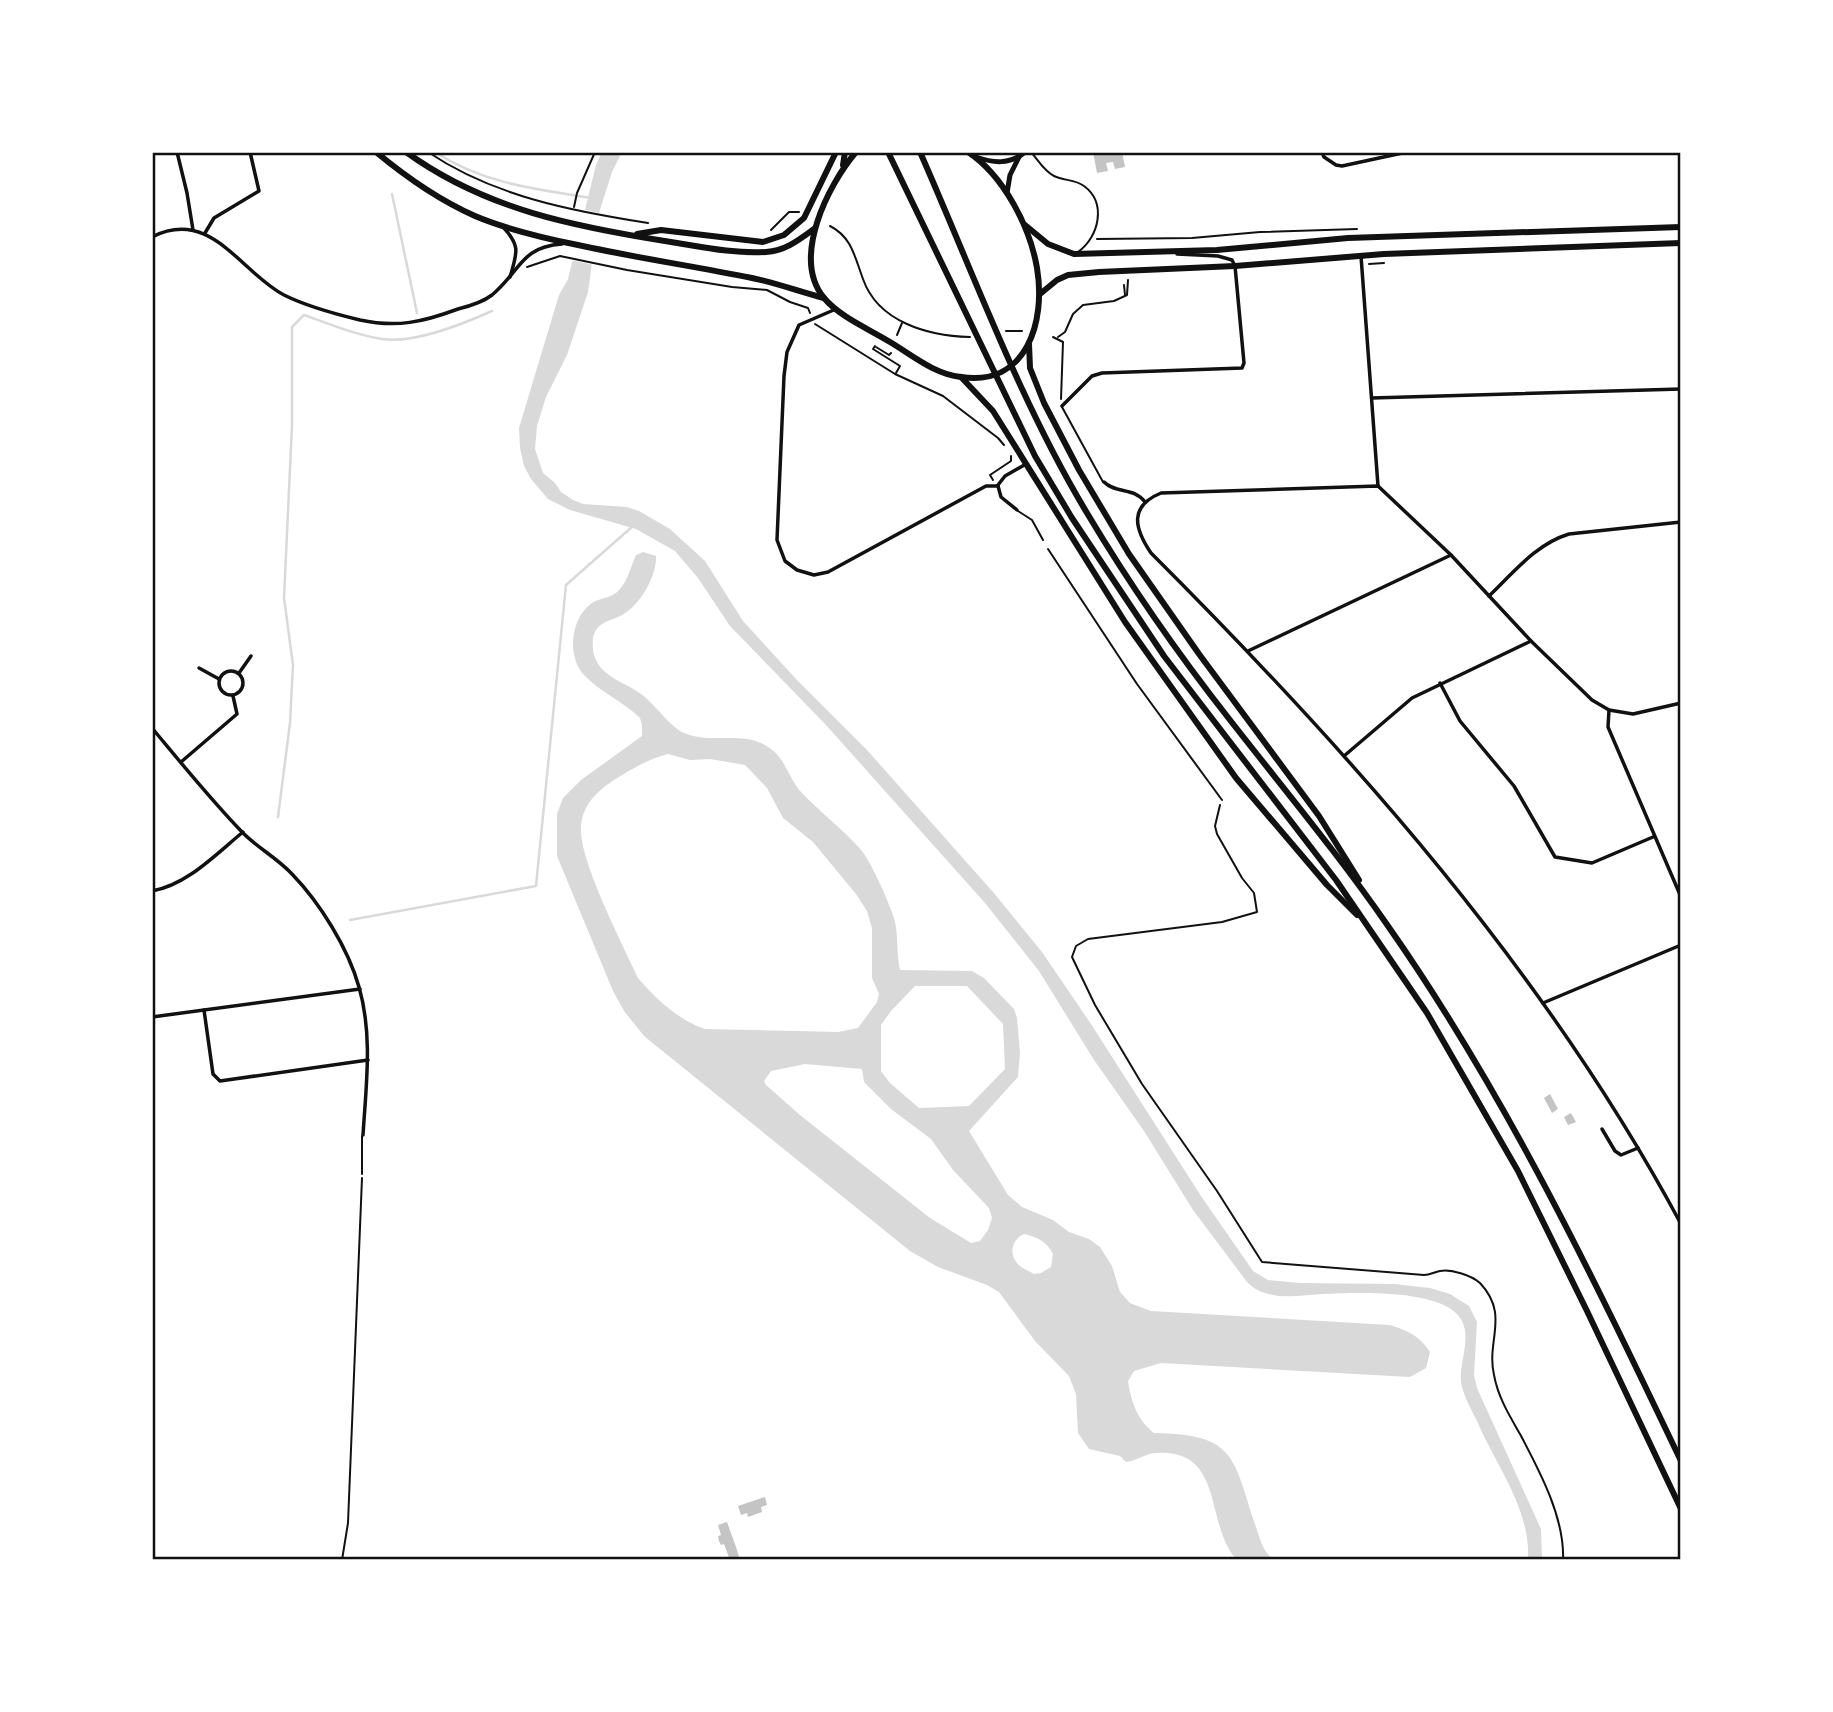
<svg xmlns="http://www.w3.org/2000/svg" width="1833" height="1712" viewBox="0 0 1833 1712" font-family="'Crimson Pro',serif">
<rect width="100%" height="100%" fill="#fff"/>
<!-- water -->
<g fill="#d9d9d9" fill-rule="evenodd">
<path d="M602 152H622L612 172 599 213 588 292 567 355 546 397 537 426 535 449 543 473 555 483 561 492 573 500 583 504 627 507 639 511 670 529 705 561 743 621 796 679 867 750 993 892 1042 952 1091 1024 1201 1196 1253 1271 1268 1280 1300 1283 1395 1284 1430 1288 1450 1294 1469 1306 1477 1322 1474 1375 1477 1388 1541 1529 1542 1560H1528C1531 1509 1496 1466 1477 1421 1471 1409 1463 1395 1461 1382 1459 1362 1472 1338 1461 1319 1441 1288 1355 1293 1323 1294 1305 1295 1283 1299 1265 1293 1258 1291 1252 1287 1247 1282L1193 1210 1144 1131 1094 1060 1039 971 985 903 826 725 730 626 698 578 675 551 636 529 570 510 548 499 531 479 524 466 520 448 519 428 559 295 568 279 596 165Z"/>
<path d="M643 552 656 556C657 574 643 600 628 611 612 624 590 618 593 649 593 655 597 663 601 668 612 680 629 685 641 694 655 704 670 727 684 733 712 745 746 729 771 749 786 760 789 779 801 792 820 812 844 830 862 851 873 866 888 900 894 918 899 935 896 954 900 970L972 971 984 978 1014 1009 1017 1018 1020 1053 1018 1077 969 1131 1008 1195 1022 1207 1053 1220 1069 1232 1089 1239 1100 1247 1112 1266 1120 1292 1130 1303 1151 1311 1390 1325C1408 1331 1420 1336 1430 1352L1426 1368 1410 1377 1161 1363 1134 1371 1128 1381C1131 1401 1137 1420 1154 1433 1237 1434 1233 1458 1256 1527 1260 1539 1263 1552 1274 1560H1237C1204 1525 1226 1449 1156 1453 1147 1453 1136 1461 1126 1462L1120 1456 1089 1449 1078 1433 1076 1394 1069 1376 1035 1341 999 1292 987 1285 938 1267 910 1251 644 1036 624 1011 613 991 557 856V814L563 798 581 780 642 736V725L640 718C623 701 601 693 584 675 567 657 570 618 592 603 601 597 612 599 620 589 628 580 631 566 636 555ZM668 754 690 760 710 759 745 765 767 788 783 818 813 842 856 894 867 911 872 928V978L879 994 877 1002 858 1028 838 1032 705 1029C678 1020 656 999 638 978 623 945 578 859 581 826 583 801 603 786 624 774 637 766 652 758 668 754ZM915 986H967L1003 1024 1005 1069 969 1106 919 1108 890 1083 881 1071V1025L891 1011ZM805 1064 862 1069 864 1082 891 1109 931 1139 953 1170 989 1208 992 1218 988 1230 980 1241 971 1243 930 1218 800 1115 766 1085 764 1081 771 1071ZM1024 1234C1038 1237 1047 1242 1053 1254L1051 1267 1041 1273 1034 1274C1029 1271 1021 1268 1018 1264 1008 1254 1012 1239 1024 1234Z"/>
</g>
<!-- pier -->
<path fill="#fff" d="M582 209 603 214 594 265 570 260Z"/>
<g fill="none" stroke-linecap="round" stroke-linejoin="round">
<!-- stream -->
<g stroke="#d9d9d9" stroke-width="2.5">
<path d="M435 152C484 184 536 189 592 198"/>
<path d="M392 194 417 313"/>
<path d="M278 817 290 723 293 665 284 598 292 425V327L304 315C329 324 356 335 382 339 414 344 463 324 492 311"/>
<path d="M350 920 536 886 566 585 633 526"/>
</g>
</g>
<!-- building -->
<g fill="#c4c4c4">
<path d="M1093 152H1122L1125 167 1115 169 1113 162 1106 163 1108 171 1097 173Z"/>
<path d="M1550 1094 1558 1109 1552 1113 1544 1098Z"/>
<path d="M1571 1113 1576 1122 1568 1125 1564 1117Z"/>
<path d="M765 1497 767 1505 761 1507 762 1512 748 1517 747 1513 741 1515 738 1506Z"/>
<path d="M727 1522 736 1547 740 1560H730L724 1544 721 1545 719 1541 718 1536 721 1535 718 1525Z"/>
</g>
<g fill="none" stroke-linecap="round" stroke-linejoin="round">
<!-- path -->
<g stroke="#111" stroke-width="2">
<path d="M428 152C493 196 571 211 648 223"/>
<path d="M574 207 577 193 595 152"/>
<path d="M830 226C852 237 855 258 863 279 878 322 928 336 970 337"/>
<path d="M771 230 789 212H799"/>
<path d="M1097 239 1192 238 1260 232 1357 229"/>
<path d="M1369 264 1384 263"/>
<path d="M527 267 560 256 627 270 732 287 767 290 790 302 808 308 810 313"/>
<path d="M1124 285 1125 295"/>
<path d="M815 324 895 374 943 396 998 438 1004 445"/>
<path d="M1006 331H1022"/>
<path d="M897 335 902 323"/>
<path d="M1053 337 1063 342 1061 399"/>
<path d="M1058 337 1065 332 1073 314 1083 305 1114 301 1127 295 1128 280"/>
<path d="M875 346 873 349 900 366 896 373"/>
<path d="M876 347 889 355 891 353"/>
<path d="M993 480 990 475 1011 461V456"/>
<path d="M1220 805 1215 826 1217 834 1242 878 1254 893 1257 912 1222 922 1088 939 1076 946 1072 957 1095 1005 1142 1084 1217 1191 1262 1262 1424 1275C1430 1275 1434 1272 1440 1271 1451 1269 1471 1275 1480 1283 1510 1315 1486 1340 1494 1375 1498 1397 1509 1415 1520 1434 1539 1470 1565 1518 1563 1560"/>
<path d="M342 1560 348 1523 362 1178"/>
</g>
<!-- service -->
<g stroke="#111" stroke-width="2">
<path d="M1031 152C1038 160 1044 171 1054 176 1064 181 1075 179 1084 186 1107 203 1099 237 1078 252"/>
<path d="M1062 407 1103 482"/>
<path d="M1018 511 1032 520 1043 540"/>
<path d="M1048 549 1137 684 1222 800"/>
<path d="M362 1174V1136"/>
</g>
<!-- minor -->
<g stroke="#111" stroke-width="3.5">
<path d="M177 152 187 193 193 230"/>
<path d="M1322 152 1324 157 1336 165 1342 166 1407 152"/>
<path d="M503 227C521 246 517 253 510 277"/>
<path d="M205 233 214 218 259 191 250 152"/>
<path d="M152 237C211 207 240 272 284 295 306 306 335 314 360 320 397 328 423 322 458 309 470 306 483 302 492 295 521 271 520 247 562 244"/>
<path d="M1361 256 1378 486"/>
<path d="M836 309 799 325 787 352 784 376 777 540 785 561 797 570 814 575 828 572 986 486H998"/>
<path d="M1372 398 1681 389"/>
<path d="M1062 406 1092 376 1102 373 1242 368 1244 363 1235 266 1232 260 1218 256 1177 254"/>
<path d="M1104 482C1116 494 1134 487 1145 502"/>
<path d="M998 485 1005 476 1026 464"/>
<path d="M998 486 1001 497 1017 510"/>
<path d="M1489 596C1514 572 1536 544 1569 534L1681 522"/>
<path d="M1248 651 1451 555"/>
<path d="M199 668 219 679"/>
<circle cx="231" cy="683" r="12"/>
<path d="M239 673 251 656"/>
<path d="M1440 683 1460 721 1514 786 1555 857 1592 863 1653 837"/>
<path d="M1681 703 1633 714 1609 710 1592 700 1531 641 1451 555 1378 486 1161 493C1129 506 1134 528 1151 553 1352 754 1546 972 1681 1224"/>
<path d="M1609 710 1608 727 1681 897"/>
<path d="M152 728C182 764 211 800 243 833 258 848 277 858 292 874 320 903 348 948 359 987 373 1035 366 1086 363 1135"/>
<path d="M1344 756 1412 698 1531 641"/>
<path d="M181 762 237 714 233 696"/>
<path d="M152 891C187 885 216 854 243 832"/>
<path d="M1543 1003 1681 945"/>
<path d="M204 1010 213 1074 220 1081 368 1060"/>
<path d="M152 1017 360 989"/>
<path d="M1602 1129 1615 1151 1621 1155 1638 1148"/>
</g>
<!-- tertiary -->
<g stroke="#111" stroke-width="5">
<path d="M976 157C993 163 1010 165 1025 152"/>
<path d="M1007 193 1010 175 1019 157"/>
</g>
<!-- trunk -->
<g stroke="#111" stroke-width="6">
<path d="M376 152C406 177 439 200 475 216 508 230 543 238 578 245 636 258 694 266 752 278 777 283 800 292 824 298"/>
<path d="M406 152C486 210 576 227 671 242 702 247 735 254 766 252 785 251 799 240 814 229"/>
<path d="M856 152C828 185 791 258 824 298 840 317 869 329 890 342 912 355 934 374 961 377 1027 387 1046 321 1037 268 1030 227 1004 176 968 152"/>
<path d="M888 152 1035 456 1072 518 1164 656 1336 880 1427 1013 1518 1171 1587 1311 1681 1509"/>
<path d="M920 152C973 272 1019 400 1087 513 1130 585 1178 654 1230 720 1283 788 1339 855 1388 926 1505 1093 1593 1277 1681 1461"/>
<path d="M843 165 845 152"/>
<path d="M1025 225 1048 244 1074 254 1217 250 1348 238 1681 227"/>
<path d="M637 234 661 230 763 242 784 235 804 218 836 152"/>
<path d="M1040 294 1057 280 1068 275 1099 272 1235 266 1384 254 1681 243"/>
<path d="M1029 344 1030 368 1044 403 1079 470 1129 554 1199 654 1319 816 1359 880"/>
<path d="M961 377 993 411 1125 622 1236 778 1327 885 1357 915"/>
</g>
</g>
<!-- border -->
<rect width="1833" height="1712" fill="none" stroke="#ffffff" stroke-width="308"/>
<rect x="154" y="154" width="1525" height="1404" fill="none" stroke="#111" stroke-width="2.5"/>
</svg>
